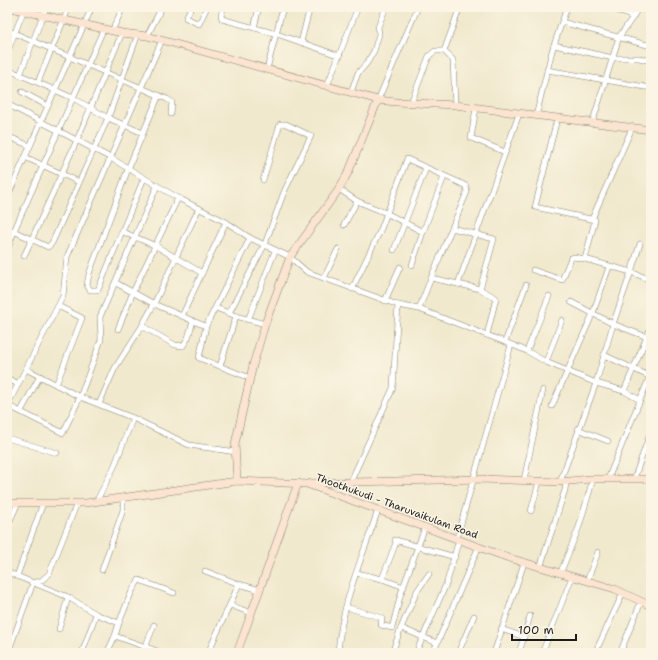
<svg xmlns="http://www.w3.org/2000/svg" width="658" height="660" viewBox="0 0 658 660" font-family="'Shantell Sans',sans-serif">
<rect width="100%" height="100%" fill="#fcf5e5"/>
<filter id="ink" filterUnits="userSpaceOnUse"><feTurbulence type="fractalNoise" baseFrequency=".025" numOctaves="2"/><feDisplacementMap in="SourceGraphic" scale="8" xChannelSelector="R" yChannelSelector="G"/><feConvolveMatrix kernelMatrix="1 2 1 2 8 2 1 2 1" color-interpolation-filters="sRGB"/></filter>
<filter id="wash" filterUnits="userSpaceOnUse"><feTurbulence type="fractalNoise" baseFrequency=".012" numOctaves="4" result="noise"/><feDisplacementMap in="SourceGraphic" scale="16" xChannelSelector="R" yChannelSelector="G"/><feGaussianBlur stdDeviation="0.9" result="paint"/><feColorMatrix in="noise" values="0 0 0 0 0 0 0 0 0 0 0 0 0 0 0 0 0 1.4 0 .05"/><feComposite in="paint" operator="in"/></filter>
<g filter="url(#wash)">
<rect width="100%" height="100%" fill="#f1e9cd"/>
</g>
<g filter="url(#ink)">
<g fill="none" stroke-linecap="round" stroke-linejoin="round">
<!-- street casing -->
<g stroke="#868274" stroke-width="6">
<g id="street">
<path d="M191 7 186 18 199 24 207 7"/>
<path d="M224 7 221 15 222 19 277 34 340 56"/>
<path d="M633 17 638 8 651 12"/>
<path d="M562 22 651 46"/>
<path d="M254 28 259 7"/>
<path d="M7 30 167 99 172 102 171 114"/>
<path d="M112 31 123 7"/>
<path d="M147 36 162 7"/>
<path d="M301 42 310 7"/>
<path d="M554 45 613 58H639L651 61"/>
<path d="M444 51 460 7"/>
<path d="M7 53 25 7"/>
<path d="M7 69 73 98 108 118 143 133"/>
<path d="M267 69 283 7"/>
<path d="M547 70 651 88"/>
<path d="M20 75 46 7"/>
<path d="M38 82 69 7"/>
<path d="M327 86 358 7"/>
<path d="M22 92 48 106"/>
<path d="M351 92 358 73 367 63 374 51 379 34 378 27 386 7"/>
<path d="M378 100 418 7"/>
<path d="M411 103 429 56 435 51H444L453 60 455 105"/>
<path d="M7 104 109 157 178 198 226 222 250 238 290 257 307 272 398 305 419 309 431 278 458 284 519 114"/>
<path d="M476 108 471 138 505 152"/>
<path d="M536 116 552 51 567 7"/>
<path d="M557 119 535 207 595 220 585 259 631 272 613 324 596 383 560 482"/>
<path d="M592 124 619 37 633 17 609 7"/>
<path d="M7 136 30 146"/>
<path d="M25 157 79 182"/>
<path d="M144 178 98 290H90L87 285 89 274 128 169 159 95"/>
<path d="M339 189 357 201"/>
<path d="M7 198 92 7"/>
<path d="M592 219 632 128"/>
<path d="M344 225 357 201 386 213 423 232 444 177"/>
<path d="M7 228 48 247 52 243 108 118 138 34"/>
<path d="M452 228 494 239 480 289 458 284"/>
<path d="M123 232 156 246 202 273 226 222"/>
<path d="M640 244 631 272 651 280"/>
<path d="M394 250 426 168"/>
<path d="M7 251 14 231 104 28"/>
<path d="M24 256 77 140 122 33"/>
<path d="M412 265 423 232"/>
<path d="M533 270 562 280 571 258 574 257 585 259"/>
<path d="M324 278 338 249"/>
<path d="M116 283 154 304 182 316 202 273"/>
<path d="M352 289 381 229 407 159 458 182 466 186 467 192 431 278"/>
<path d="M480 289 496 298 487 335"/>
<path d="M385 301 400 267"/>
<path d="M571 302 613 324 647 337"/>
<path d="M216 308 236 316 265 324"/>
<path d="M419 309 505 342 526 285"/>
<path d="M229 313 265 244 284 192 311 136 286 124H280L263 180"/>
<path d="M248 320 275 251"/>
<path d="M193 321 206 326 250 238"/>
<path d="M142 326 175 345 183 346 188 338 193 321 182 316"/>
<path d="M206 326 199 358 250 378"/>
<path d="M118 329 133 292 178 198"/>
<path d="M505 342 527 351 546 362 596 383 624 391 640 400 608 479"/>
<path d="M527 351 549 296"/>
<path d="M604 355 651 377"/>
<path d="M546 362 562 320"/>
<path d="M220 366 236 316"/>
<path d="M26 369 80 397 101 340 100 317 157 186"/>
<path d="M7 378 18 384"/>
<path d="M56 385 82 318 58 306"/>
<path d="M624 391 651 327"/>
<path d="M640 400 651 374"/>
<path d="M99 404 115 368 142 326 154 304 199 208"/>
<path d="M7 405 63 433 80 397 133 418 114 467 96 502"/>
<path d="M7 406 63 296 67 257 162 40"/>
<path d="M552 406 593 313 609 267"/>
<path d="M21 411 40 376"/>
<path d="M133 418 189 445 236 452"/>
<path d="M578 429 608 441"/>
<path d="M7 438 57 453"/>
<path d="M634 479 651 431"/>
<path d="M524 480 543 390"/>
<path d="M350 483 393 388 398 305"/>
<path d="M531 511 539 482"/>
<path d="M7 527 18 503"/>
<path d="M457 538 511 345"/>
<path d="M395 540 455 557"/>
<path d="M540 568 565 490 566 482"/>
<path d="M102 570 123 510V498"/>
<path d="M205 571 239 584"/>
<path d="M7 572 68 597 96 614 82 653"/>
<path d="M357 573 382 579 397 540"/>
<path d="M429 574 417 591 401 628 437 643"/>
<path d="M560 574 579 527 593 479"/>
<path d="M17 576 43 503"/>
<path d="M382 579 404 587"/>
<path d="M587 581 598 552"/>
<path d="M230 605 251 613"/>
<path d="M346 607 382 618 381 625 392 628 401 593 425 527"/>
<path d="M96 614 119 623 115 636 163 653"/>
<path d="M119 623 132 591 139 580 174 593"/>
<path d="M59 629 68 597"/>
<path d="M501 629 524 637"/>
<path d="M8 653 33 583 42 580 49 574 77 503"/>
<path d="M107 653 115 636"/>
<path d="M143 653 154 625"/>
<path d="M208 653 239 584 260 590"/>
<path d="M338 653C341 604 363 556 378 510"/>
<path d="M392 653 401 628"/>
<path d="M416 653 447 582 459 539"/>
<path d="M433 653 479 546"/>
<path d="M458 653 474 616"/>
<path d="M494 653 524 563"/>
<path d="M519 653 530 616"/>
<path d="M542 653 572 577"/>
<path d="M595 653 623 593"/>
<path d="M620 653 641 602"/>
</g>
</g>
<!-- secondary casing -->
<g stroke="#868274" stroke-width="8">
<g id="secondary">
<path d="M7 7 122 33 147 36 378 100 396 102 455 105 651 130"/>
<path d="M237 481 235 444 253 365 265 324 290 257 339 189 349 171 378 100"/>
<path d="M311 483 481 479 560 482 590 479H651"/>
<path d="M7 503H86L237 481 307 484 506 557 615 589 651 606"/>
<path d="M237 653 298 483"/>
</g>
</g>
<!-- street -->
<use href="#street" stroke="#fff" stroke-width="5"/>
<!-- secondary -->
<use href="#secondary" stroke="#fce5d0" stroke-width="7"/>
</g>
</g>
<g text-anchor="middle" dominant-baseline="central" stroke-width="3" stroke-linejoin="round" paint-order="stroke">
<!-- street labels -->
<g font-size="10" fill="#1c1c1c" stroke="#fcf5e5">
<text transform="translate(397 506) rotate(20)">Thoothukudi - Tharuvaikulam Road</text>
</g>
</g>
<!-- margin -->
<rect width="658" height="660" fill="none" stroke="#fcf5e5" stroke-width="24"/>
<!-- scale -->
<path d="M512 634v6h64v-6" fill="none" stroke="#1c1c1c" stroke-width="2"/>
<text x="518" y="634" font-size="12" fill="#1c1c1c" stroke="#fcf5e5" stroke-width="3" paint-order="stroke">100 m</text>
</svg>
